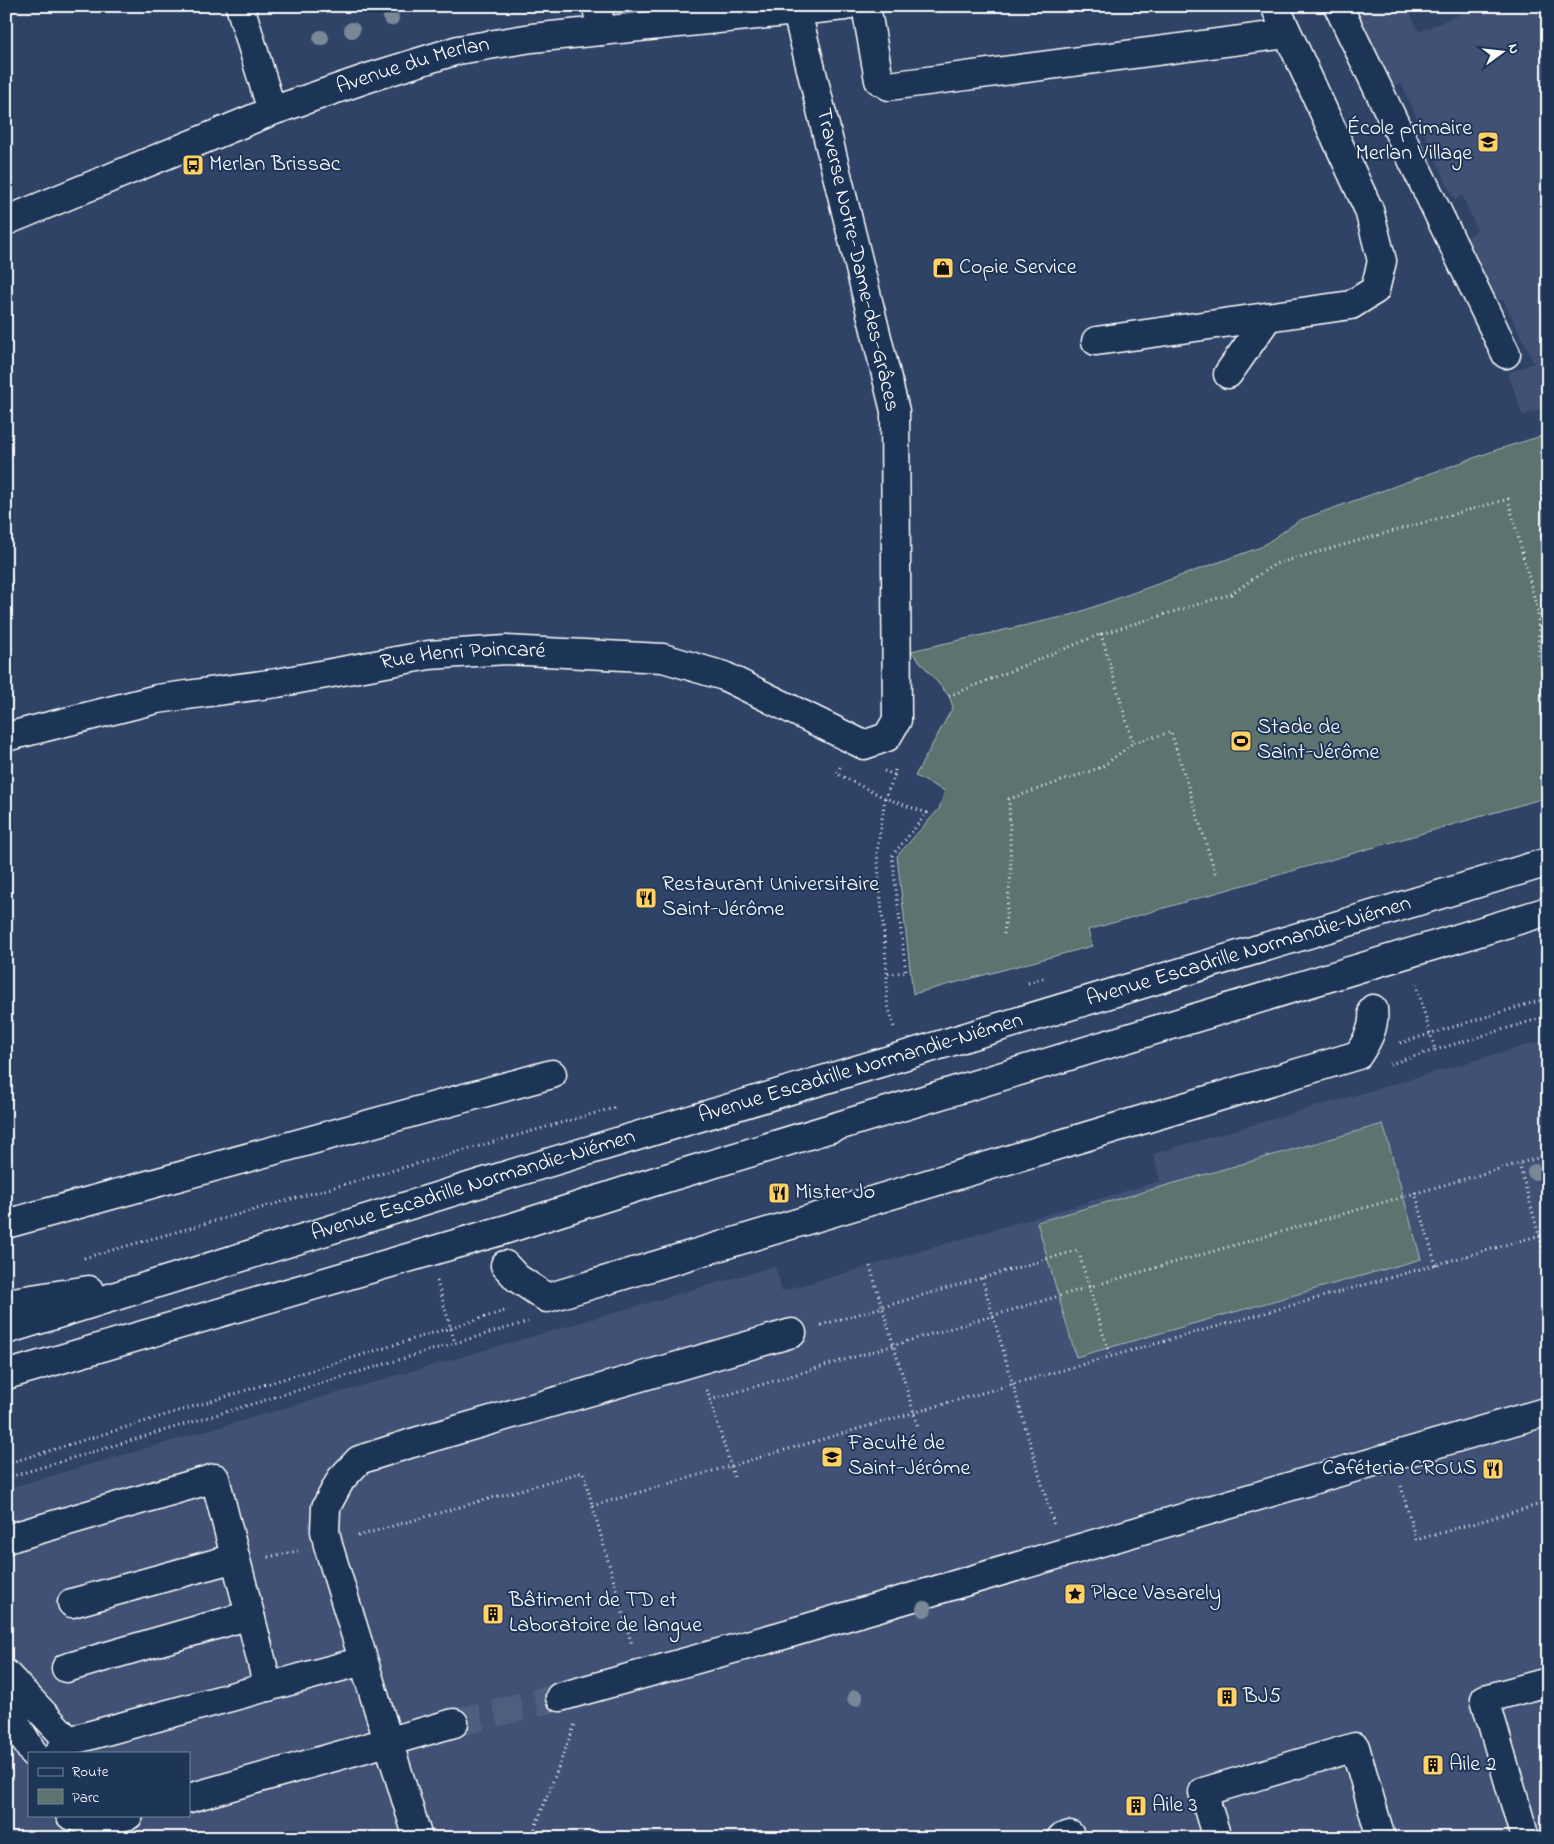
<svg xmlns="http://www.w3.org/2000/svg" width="1554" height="1844" viewBox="0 0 1554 1844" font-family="'Indie Flower',sans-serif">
<rect width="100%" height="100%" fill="#2f4367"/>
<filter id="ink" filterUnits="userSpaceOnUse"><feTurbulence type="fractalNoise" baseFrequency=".02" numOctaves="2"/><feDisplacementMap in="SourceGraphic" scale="10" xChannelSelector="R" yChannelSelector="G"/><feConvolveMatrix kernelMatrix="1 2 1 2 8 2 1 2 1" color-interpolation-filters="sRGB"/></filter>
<g filter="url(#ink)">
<!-- built -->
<g fill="#405175" fill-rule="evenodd">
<path d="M1365 6H1407L1419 32 1479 6H1548V406L1523 416 1508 373 1534 363 1503 299 1496 302 1466 238 1477 230 1462 195 1455 201 1401 83 1387 89 1381 65 1356 10Z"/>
<path d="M1548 1039V1838H12L6 1796V1489L775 1266 782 1291 870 1266 1160 1181 1153 1154ZM29 1753H189V1815H29Z"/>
</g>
<!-- green -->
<g fill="#5c736f" stroke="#aeb9b7">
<path d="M1548 434V797L1088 930 1092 946 913 994 897 856 939 809 945 791 915 776 953 707 949 696 911 651 1071 615 1261 547 1300 520 1496 450Z"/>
<path d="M1383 1124 1421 1259 1076 1357 1037 1222Z"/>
</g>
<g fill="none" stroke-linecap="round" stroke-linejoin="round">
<!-- minor-tunnel -->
<path stroke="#4e5f7e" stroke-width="28" stroke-dasharray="28 14" stroke-linecap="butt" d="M454 1723 560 1697"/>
<!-- minor casing -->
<g stroke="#fff" stroke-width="31">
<g id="minor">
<path d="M240 6 272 111"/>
<path d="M597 6 601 31"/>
<path d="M866 6 879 80 889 86 1287 34"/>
<path d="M1338 6 1506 354"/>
<path id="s1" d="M6 221 272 111 374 76 458 50 532 38 845 6"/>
<path d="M1096 341 1351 305 1375 290 1382 261 1369 210 1275 6"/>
<path d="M1228 374 1268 317"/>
<path id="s2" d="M6 737 157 699 277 683 429 655 506 650 663 658 724 676 864 745 887 737 897 720 895 411 797 12"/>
<path d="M6 1224 552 1074"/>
<path d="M505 1265 517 1278 547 1298 1358 1055C1368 1040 1375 1027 1373 1009"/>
<path d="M6 1303 89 1290"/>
<path id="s3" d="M6 1330 494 1179 1548 862"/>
<path d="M6 1375 507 1229 653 1182 1548 911"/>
<path d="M6 1539 215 1478 250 1615 66 1668"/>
<path d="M72 1603 235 1558"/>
<path d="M250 1615 268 1687"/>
<path d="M6 1674 69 1741"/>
<path d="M560 1697 780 1636 1548 1411"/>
<path d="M6 1713 13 1719 33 1753"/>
<path d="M59 1753 69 1741 363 1661"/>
<path d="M189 1798 454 1723"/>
<path d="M70 1815 94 1824 129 1815"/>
<path d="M418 1838 328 1545 325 1531 326 1507 341 1479 359 1460 412 1443 792 1333"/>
<path d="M1061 1838 1070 1835 1071 1838"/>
<path d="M1217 1838 1203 1792 1355 1747 1381 1838"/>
<path d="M1525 1838 1485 1699 1548 1682"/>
</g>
</g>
<!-- path -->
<g stroke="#fff" stroke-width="3" stroke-dasharray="1 4" stroke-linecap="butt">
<path d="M1101 634 1133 743 1171 732 1216 875"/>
<path d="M949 696 1101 634 1231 594 1275 564 1508 499 1538 612 1539 660"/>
<path d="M840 767 837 774 885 798 927 813 892 856 906 972 887 974V1001L894 1027"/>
<path d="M884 771 895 775"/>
<path d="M1004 934 1011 874 1009 799 1102 767 1133 743"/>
<path d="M887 973 877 852 885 798 895 775V768"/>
<path d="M1028 983 1044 978"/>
<path d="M1400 1043 1548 998"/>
<path d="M1435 1050 1548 1016"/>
<path d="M1390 1064 1435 1050 1416 984"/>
<path d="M1519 1164 1548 1267"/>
<path d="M1415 1192 1436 1266"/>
<path d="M84 1258 617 1107"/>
<path d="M870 1266 918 1427"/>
<path d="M982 1278 1054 1525"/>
<path d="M437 1281 455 1343 528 1322"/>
<path d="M821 1325 1078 1250 1110 1357"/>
<path d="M707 1390 735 1480"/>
<path d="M710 1400 1089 1287 1548 1155"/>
<path d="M6 1464 508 1310"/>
<path d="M6 1478 455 1343"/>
<path d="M1401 1486 1416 1540 1548 1502"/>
<path d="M592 1506 1013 1384 1548 1233"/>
<path d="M358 1536 583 1472 632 1645"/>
<path d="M268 1557 298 1551"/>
<path d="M531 1838 575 1724"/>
</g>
<!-- minor -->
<use href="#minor" stroke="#1d3557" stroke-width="28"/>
</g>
<!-- trees -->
<g fill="#798897">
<circle cx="391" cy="18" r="8"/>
<circle cx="352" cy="30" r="8"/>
<circle cx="321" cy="38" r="8"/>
<circle cx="1535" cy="1172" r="8"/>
<circle cx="924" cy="1609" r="8"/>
<circle cx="855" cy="1698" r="8"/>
</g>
</g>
<!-- icons -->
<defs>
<g id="school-square" transform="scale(1.125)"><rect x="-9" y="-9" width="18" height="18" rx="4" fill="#ffd166" stroke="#1d3557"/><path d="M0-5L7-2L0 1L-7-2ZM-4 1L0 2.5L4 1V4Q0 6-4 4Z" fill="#111"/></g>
<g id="bus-square" transform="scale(1.125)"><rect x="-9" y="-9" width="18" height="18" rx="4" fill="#ffd166" stroke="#1d3557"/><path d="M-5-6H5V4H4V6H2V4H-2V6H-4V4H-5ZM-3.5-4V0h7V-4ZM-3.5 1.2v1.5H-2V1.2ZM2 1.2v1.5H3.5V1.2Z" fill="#111"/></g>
<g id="shop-square" transform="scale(1.125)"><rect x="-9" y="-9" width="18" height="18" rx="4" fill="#ffd166" stroke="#1d3557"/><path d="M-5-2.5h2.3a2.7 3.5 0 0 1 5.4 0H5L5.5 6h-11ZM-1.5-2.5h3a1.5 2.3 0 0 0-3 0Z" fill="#111"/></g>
<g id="stadium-square" transform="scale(1.125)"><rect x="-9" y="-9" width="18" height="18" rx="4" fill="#ffd166" stroke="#1d3557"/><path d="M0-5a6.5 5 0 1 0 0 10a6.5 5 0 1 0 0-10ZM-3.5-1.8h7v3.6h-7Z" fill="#111"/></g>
<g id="restaurant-square" transform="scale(1.125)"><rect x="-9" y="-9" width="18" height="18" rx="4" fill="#ffd166" stroke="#1d3557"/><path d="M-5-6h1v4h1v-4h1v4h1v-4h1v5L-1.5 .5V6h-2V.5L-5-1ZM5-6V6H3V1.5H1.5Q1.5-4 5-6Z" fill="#111"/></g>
<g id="university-square" transform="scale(1.125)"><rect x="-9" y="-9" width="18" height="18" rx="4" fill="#ffd166" stroke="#1d3557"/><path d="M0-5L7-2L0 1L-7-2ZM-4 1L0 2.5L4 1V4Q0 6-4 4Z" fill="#111"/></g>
<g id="sight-square" transform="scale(1.125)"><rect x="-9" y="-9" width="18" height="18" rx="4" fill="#ffd166" stroke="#1d3557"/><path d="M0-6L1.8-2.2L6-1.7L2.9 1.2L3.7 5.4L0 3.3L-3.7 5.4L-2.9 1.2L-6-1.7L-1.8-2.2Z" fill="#111"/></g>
<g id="building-square" transform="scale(1.125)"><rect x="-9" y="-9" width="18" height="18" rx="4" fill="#ffd166" stroke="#1d3557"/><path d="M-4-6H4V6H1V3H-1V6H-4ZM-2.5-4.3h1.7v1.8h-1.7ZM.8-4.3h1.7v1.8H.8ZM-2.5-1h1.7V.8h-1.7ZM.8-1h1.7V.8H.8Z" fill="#111"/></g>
</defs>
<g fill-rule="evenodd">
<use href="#school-square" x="1488" y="142"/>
<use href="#bus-square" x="193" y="165"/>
<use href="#shop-square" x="943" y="268"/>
<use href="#stadium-square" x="1241" y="741"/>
<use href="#restaurant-square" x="646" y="898"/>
<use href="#restaurant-square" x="779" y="1193"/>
<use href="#university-square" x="832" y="1457"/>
<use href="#restaurant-square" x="1493" y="1469"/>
<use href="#sight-square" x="1075" y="1594"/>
<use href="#building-square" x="493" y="1614"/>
<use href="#building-square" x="1227" y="1697"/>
<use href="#building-square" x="1433" y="1765"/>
<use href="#building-square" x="1136" y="1806"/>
</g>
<g text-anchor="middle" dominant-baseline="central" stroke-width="4" stroke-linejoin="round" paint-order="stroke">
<!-- street labels -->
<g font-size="22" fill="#fff" stroke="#1d3557">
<text stroke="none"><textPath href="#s1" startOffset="436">Avenue du Merlan</textPath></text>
<text transform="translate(857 260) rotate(77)">Traverse Notre-Dame-des-Grâces</text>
<text stroke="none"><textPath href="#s2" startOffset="465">Rue Henri Poincaré</textPath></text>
<text stroke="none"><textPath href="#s3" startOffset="1299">Avenue Escadrille Normandie-Niémen</textPath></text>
<text stroke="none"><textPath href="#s3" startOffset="894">Avenue Escadrille Normandie-Niémen</textPath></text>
<text stroke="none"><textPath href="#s3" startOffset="489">Avenue Escadrille Normandie-Niémen</textPath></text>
</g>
<!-- poi labels -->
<g font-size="22" fill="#fff" stroke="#1d3557" text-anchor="start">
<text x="1472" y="129" text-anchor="end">École primaire<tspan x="1472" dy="25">Merlan Village</tspan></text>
<text x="209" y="165">Merlan Brissac</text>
<text x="959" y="268">Copie Service</text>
<text x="1257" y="728">Stade de<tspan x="1257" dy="25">Saint-Jérôme</tspan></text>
<text x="662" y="885">Restaurant Universitaire<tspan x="662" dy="25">Saint-Jérôme</tspan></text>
<text x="795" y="1193">Mister Jo</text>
<text x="848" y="1444">Faculté de<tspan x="848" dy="25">Saint-Jérôme</tspan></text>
<text x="1477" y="1469" text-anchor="end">Caféteria CROUS</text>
<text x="1091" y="1594">Place Vasarely</text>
<text x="509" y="1601">Bâtiment de TD et<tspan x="509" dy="25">Laboratoire de langue</tspan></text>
<text x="1243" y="1697">BJ5</text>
<text x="1449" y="1765">Aile 2</text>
<text x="1152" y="1806">Aile 3</text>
</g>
</g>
<!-- margin -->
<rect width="1554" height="1844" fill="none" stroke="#1d3557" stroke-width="25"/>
<rect x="12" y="12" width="1529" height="1819" fill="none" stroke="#fff" stroke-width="2" filter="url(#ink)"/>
<!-- legend -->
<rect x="28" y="1752" width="162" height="65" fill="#1d3557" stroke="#77869a"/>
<rect x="38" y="1768" width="25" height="8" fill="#1d3557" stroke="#77869a"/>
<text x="72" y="1776" font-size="15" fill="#ffffff">Route</text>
<rect x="38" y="1789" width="25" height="15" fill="#5c736f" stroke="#77869a"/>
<text x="72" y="1802" font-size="15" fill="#ffffff">Parc</text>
<!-- north arrow -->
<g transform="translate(1502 52) rotate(75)" stroke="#1d3557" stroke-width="4" paint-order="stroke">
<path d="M0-4L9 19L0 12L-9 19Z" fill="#ffffff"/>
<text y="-8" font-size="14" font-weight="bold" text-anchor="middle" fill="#ffffff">N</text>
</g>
</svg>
